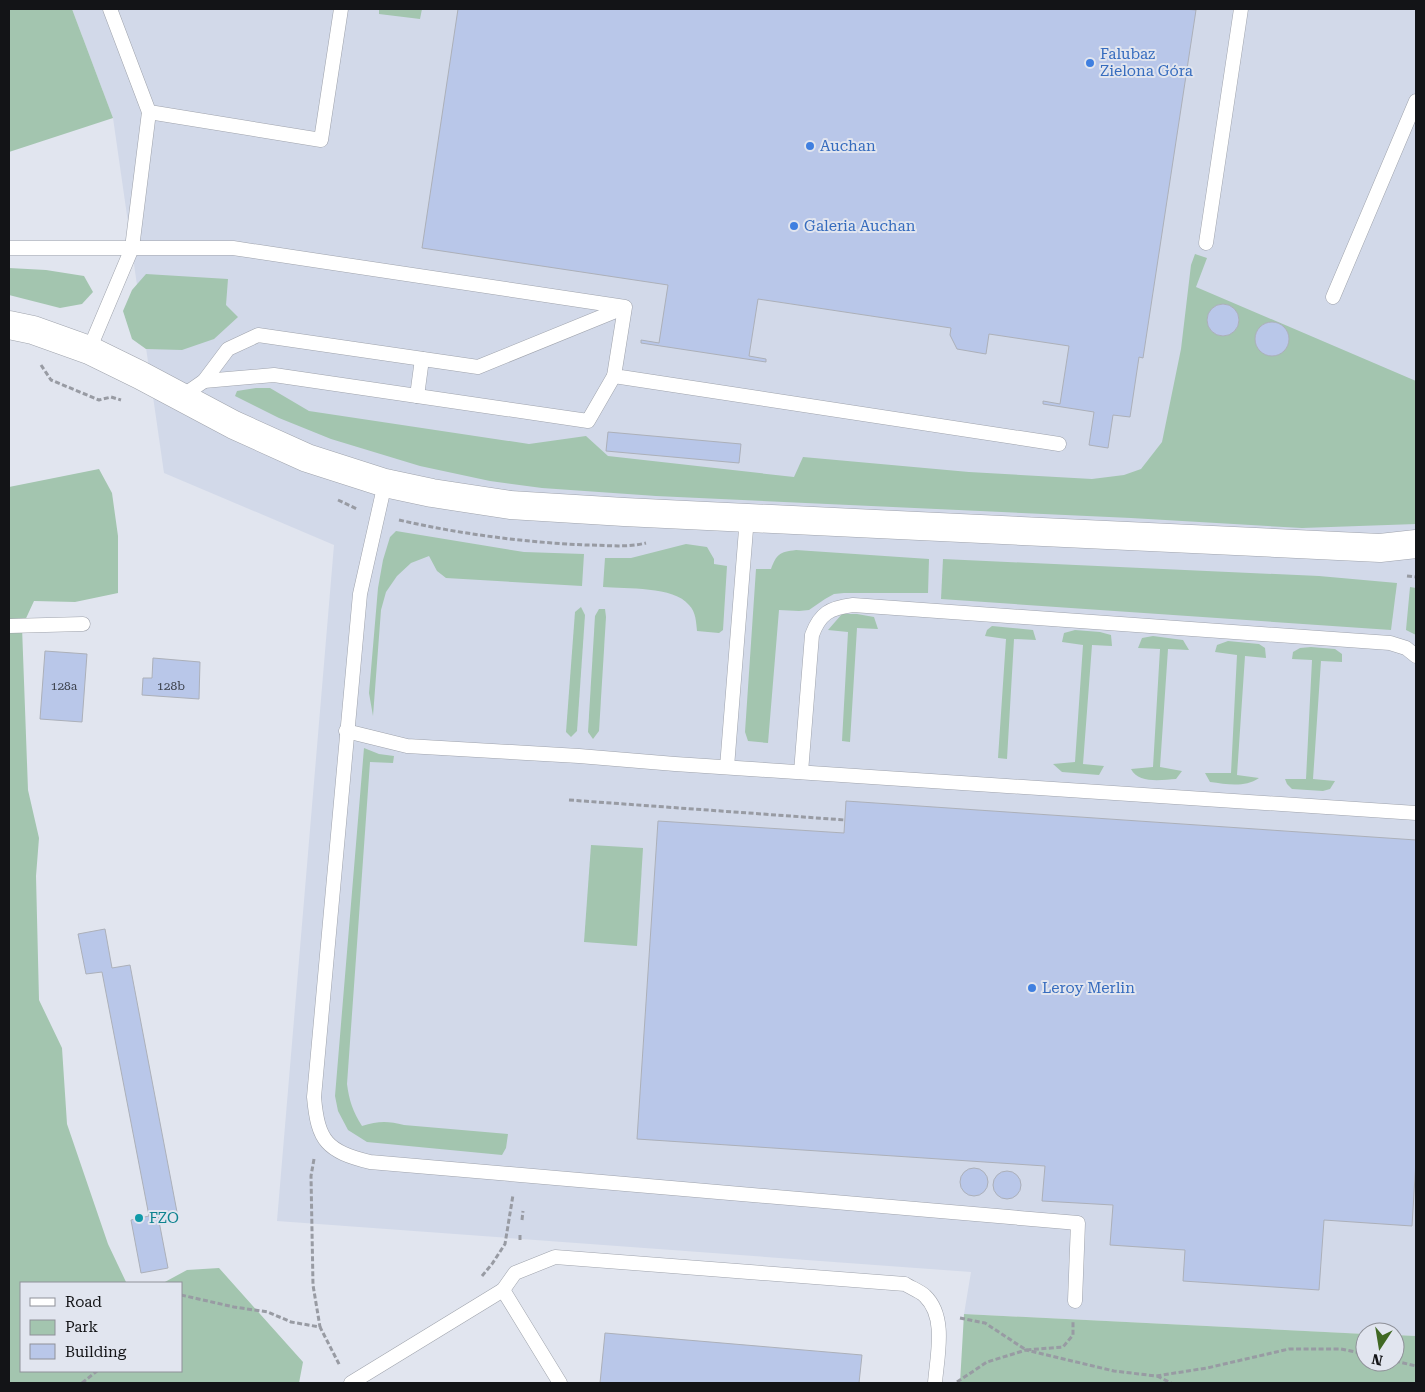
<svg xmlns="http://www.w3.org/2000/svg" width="1425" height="1392" viewBox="0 0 1425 1392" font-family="'Roboto Serif',serif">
<rect width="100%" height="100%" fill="#e1e5ef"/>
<!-- built -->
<path fill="#d2d9e9" d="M72 9H1416V1336L1395 1335V1332H1365V1334L964 1314 971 1272 277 1221 334 545 164 473 113 118Z"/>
<!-- green -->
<g fill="#a3c5af">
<path d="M9 9H72L113 118 9 152Z"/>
<path d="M379 9H422L420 19 379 14Z"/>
<path d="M1195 254 1207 258 1196 287 1416 381V524L1302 528 1131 518 656 496 542 488 490 481 420 466 331 439 279 418 235 396 237 391 256 388H270L309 411 529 444 586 436 608 456 794 477 803 457 969 472 1092 479 1124 475 1141 469 1162 442 1181 349 1191 265Z"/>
<path d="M9 268 46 270 84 276 93 292 82 304 60 308 9 295Z"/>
<path d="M146 274 228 279 226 305 238 317 214 339 182 350 146 349 132 339 123 311 132 290Z"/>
<path d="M99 469 112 493 118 536V593L75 602 34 601 22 627 28 790 39 838 36 876 39 1000 62 1048 67 1124 108 1244 126 1282 137 1283H21V1371H181V1283H163L187 1270 219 1268 303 1362 299 1383H9V487Z"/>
<path d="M396 531 524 552 584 554 582 586 446 578 437 571 429 556 411 563 397 576 386 592 381 610 373 716 369 693 378 588 383 560 390 537Z"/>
<path d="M686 544 707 547 714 559V564L727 566 723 630 719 633 697 631C696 622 696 612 689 605 674 586 626 589 603 587L605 558H631Z"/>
<path d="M796 550 929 559 928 593H844L834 594 825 599 809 610 799 611 779 610 768 743 748 741 745 732 756 569H771C777 554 779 552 796 550Z"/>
<path d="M943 559 1319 576 1397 583 1391 630 941 599Z"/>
<path d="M1410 587 1416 588V635L1406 630Z"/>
<path d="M581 607 585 615 577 731 571 737 566 732 575 612Z"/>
<path d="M599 609H605L606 617 599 731 593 739 588 732 595 616Z"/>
<path d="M842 614H857L874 617 878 629 857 628 850 742 842 741 848 632 828 630Z"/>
<path d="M992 626 1033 630 1036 640 1014 639 1007 759 998 758 1006 639 985 636 987 630Z"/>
<path d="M1075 630 1100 632 1111 635 1112 646 1092 645 1083 764 1104 766 1099 775 1062 772 1053 764 1075 762 1083 645 1062 642 1064 633Z"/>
<path d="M1153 636 1183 640 1189 650 1168 649 1160 767 1182 771 1176 779C1162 780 1138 784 1131 769L1153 767 1160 649 1138 648 1142 638Z"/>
<path d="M1228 641 1259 644 1265 648 1266 658 1245 656 1237 775 1259 778C1244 788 1227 784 1210 782L1205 773H1231L1237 655 1215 652 1217 645Z"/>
<path d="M1311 647 1335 649 1342 654V662L1321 661 1313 779 1335 781 1330 789 1323 791 1292 789 1287 784 1285 779H1306L1312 660 1292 659 1293 652 1300 648Z"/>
<path d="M364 748 379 754 394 756 393 763 370 762 347 1084C349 1100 353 1112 362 1126 378 1121 388 1121 404 1125L508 1134 506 1148 502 1155 367 1142 348 1130 338 1111 335 1096Z"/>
<path d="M591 845 643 848 637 946 584 942Z"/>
<path d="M964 1314 1365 1334V1362H1395V1335L1416 1336V1383H960Z"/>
</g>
<!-- building -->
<g fill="#b9c7e9" stroke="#acb0b9">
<path d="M458 9H1184L1196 10 1143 358 1139 357 1130 417 1113 415 1108 448 1089 445 1094 412 1043 404V401L1060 404 1069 346 989 334 986 354 957 349 950 335 951 328 758 299 749 356 766 359V362L641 343V340L659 343 668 285 422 248Z"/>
<circle cx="1223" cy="320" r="16"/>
<circle cx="1272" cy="339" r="17"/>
<path d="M608 432 741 444 739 463 606 451Z"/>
<path d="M45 651 87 654 82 722 40 719Z"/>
<path d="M153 658 200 662 199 699 142 695 143 678H152Z"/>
<path d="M846 801 1416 840V1160L1412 1226 1324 1220 1319 1290 1183 1281 1185 1250 1110 1245 1113 1205 1042 1201 1045 1166 637 1139 658 821 844 833Z"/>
<path d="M105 929 112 968 130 965 177 1212 158 1216 168 1268 141 1273 131 1220 149 1216 102 972 86 974 78 934Z"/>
<circle cx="974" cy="1182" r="14"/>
<circle cx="1007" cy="1185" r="14"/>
<path d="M605 1333 862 1355 859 1383H600Z"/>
</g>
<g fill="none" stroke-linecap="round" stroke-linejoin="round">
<!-- lane casing -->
<g stroke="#9fa3ac" stroke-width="15">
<g id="lane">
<path d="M110 9 149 112 321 140 341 9"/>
<path d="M1206 243 1241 9"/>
<path d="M9 248H233L625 307 614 376 1059 444"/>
<path d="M1333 297 1416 101"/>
<path d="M89 350 132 248 149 112"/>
<path d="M204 381 274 375 588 421 614 376"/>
<path d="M417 396 422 359"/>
<path d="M181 397 204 381 228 349 258 335 478 367 623 308"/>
<path d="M385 483 360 594 314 1097C318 1142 327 1151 370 1162L1078 1223 1075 1301"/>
<path d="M9 626 83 624"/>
<path d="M346 731 407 746 579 756 675 764 1416 813"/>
<path d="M727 767 747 517"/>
<path d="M801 772 812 635C820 613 830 608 853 605L1390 643 1406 648 1416 656"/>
<path d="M503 1290 560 1383"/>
<path d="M351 1383 503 1290 515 1273 555 1257 905 1284C911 1288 920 1291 925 1296 947 1317 937 1356 935 1383"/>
</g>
</g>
<!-- street casing -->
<g stroke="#9fa3ac" stroke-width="29">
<path id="street" d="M9 325 33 330 89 350 140 375 234 425 307 458 385 483 432 493 510 505 624 512 1380 548 1416 544"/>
</g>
<!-- path -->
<g stroke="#989ba3" stroke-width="3" stroke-dasharray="5 2.5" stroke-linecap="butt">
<path d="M41 365 51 380 99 400 111 397 121 400"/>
<path d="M338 500 357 509"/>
<path d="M399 520C460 534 522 542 585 545 605 545 626 548 646 543"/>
<path d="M1407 576 1416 577"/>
<path d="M569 800 845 820"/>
<path d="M314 1159 311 1176 313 1285 320 1327"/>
<path d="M522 1220 523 1211"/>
<path d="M520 1240V1234"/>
<path d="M482 1276 492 1264 505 1244 513 1195"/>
<path d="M181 1295 234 1307 268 1312 291 1322 320 1327 340 1366"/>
<path d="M960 1318 985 1323 1026 1350 1063 1347 1073 1335V1321"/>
<path d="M1395 1361 1416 1366"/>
<path d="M1157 1376 1171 1383"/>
<path d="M957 1382 987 1362 1026 1350 1114 1371 1156 1376 1207 1368 1289 1349H1341L1365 1354"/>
<path d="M82 1383 97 1371"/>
</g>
<!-- lane -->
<use href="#lane" stroke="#fff" stroke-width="14"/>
<!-- street -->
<use href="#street" stroke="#fff" stroke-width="28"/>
</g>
<!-- markers -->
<g fill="#3f7fe0" stroke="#e1e5ef" stroke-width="2">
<circle cx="1090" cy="63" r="5"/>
<circle cx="810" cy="146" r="5"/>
<circle cx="794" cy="226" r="5"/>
<circle cx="1032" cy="988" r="5"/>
</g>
<circle fill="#0f9aa8" stroke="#e1e5ef" stroke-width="2" cx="139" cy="1218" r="5"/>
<g text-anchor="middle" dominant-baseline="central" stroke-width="4" stroke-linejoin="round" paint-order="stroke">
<!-- number labels -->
<g font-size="12" fill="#3c414c">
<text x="64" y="686">128a</text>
<text x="171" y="686">128b</text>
</g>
<!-- shop labels -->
<g font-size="15" fill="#366cbe" stroke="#e1e5ef" text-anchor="start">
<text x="1100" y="54">Falubaz<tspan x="1100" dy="17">Zielona Góra</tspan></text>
<text x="820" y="146">Auchan</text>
<text x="804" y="226">Galeria Auchan</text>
<text x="1042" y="988">Leroy Merlin</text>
</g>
<!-- culture labels -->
<g font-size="15" fill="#0d838f" stroke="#e1e5ef" text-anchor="start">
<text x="149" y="1218">FZO</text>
</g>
</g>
<!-- border -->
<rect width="1425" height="1392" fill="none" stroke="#131417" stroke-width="20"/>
<!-- legend -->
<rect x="20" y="1282" width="162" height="90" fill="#e1e5ef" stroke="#8f9199"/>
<rect x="30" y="1298" width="25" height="8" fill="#ffffff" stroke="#8f9199"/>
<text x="65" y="1307" font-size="15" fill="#131417">Road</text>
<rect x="30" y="1320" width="25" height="15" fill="#a3c5af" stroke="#8f9199"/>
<text x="65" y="1332" font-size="15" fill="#131417">Park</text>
<rect x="30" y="1344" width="25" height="15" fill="#b9c7e9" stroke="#8f9199"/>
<text x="65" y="1357" font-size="15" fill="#131417">Building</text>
<!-- north arrow -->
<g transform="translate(1380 1347) rotate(192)"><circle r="24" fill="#e1e5ef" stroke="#8f9199"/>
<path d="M0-4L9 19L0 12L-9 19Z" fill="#406823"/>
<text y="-8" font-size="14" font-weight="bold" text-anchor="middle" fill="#131417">N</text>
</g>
</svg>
